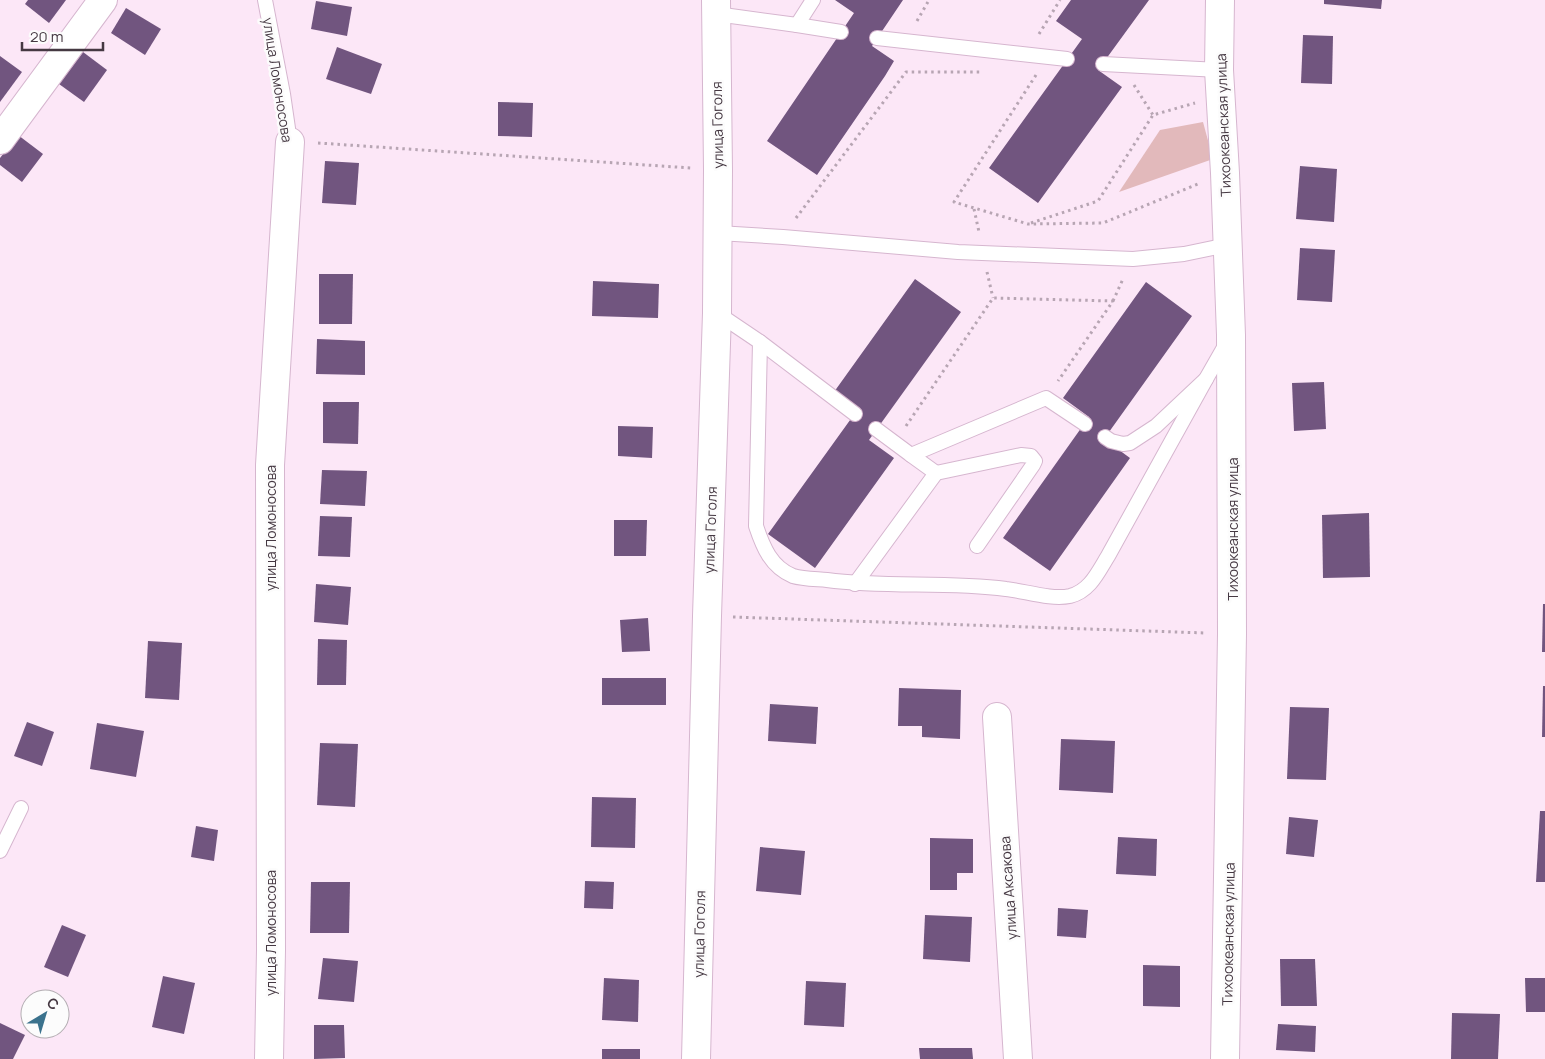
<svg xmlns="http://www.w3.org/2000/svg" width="1545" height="1059" viewBox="0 0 1545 1059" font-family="Manrope,sans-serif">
<rect width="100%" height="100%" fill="#fce7f7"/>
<!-- green -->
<path fill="#e2b9bb" d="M1203 122 1213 159 1119 192 1160 130Z"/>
<!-- building -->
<g fill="#71557f">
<path d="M28 0H66L49 23 25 4Z"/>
<path d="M835 0H903L872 46 894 61 885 76 817 175 767 141 854 13Z"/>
<path d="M1071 0H1149L1098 70 1122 87 1038 203 989 168 1082 39 1056 21Z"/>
<path d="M1324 0H1382L1381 9 1324 4Z"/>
<path d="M316 1 352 7 347 36 311 29Z"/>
<path d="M126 8 161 29 145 55 111 33Z"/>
<path d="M1303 35 1333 36 1332 84 1301 83Z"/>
<path d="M337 47 382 64 371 94 326 79Z"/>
<path d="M83 52 107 70 84 102 59 84Z"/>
<path d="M0 56 22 72 0 102Z"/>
<path d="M498 102 533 103 532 137 498 136Z"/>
<path d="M18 135 43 154 22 182 0 165V158Z"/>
<path d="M325 161 359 163 356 205 322 203Z"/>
<path d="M1300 166 1337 169 1334 222 1296 219Z"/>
<path d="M1300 248 1335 250 1332 302 1297 300Z"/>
<path d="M319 274H353L352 324H319Z"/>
<path d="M915 279 961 312 869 440 894 458 815 568 768 534 858 409 834 392Z"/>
<path d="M593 281 659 284 658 318 592 316Z"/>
<path d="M1146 282 1192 316 1104 439 1130 458 1050 571 1003 538 1089 417 1063 398Z"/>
<path d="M317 339 365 341V375L316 374Z"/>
<path d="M1324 382 1326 429 1294 431 1292 383Z"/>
<path d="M323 402H359L358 444 323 443Z"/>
<path d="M618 426 653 427 652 458 618 456Z"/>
<path d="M322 470 367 471 365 506 320 504Z"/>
<path d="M1369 513 1370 577 1323 578 1322 515Z"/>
<path d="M320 516 352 517 350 557 318 556Z"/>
<path d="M614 520H647L646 556H614Z"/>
<path d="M316 584 351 587 348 625 314 622Z"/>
<path d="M1543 604H1545V652H1542Z"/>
<path d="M648 618 650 651 622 652 620 620Z"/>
<path d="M318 639 347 640 346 685H317Z"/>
<path d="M148 641 182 643 179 700 145 698Z"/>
<rect x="602" y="678" width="64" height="27"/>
<path d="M1543 686H1545V737H1542Z"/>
<path d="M899 688 961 690 960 739 922 737V726H898Z"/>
<path d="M770 704 818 707 816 744 768 741Z"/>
<path d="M1290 707 1329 708 1326 780 1287 779Z"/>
<path d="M27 722 54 732 42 766 14 756Z"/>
<path d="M97 723 144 731 136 777 90 769Z"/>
<path d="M1061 739 1115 741 1113 793 1059 790Z"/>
<path d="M320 743 358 744 355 807 317 805Z"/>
<path d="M592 797 636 798 635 848 591 847Z"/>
<path d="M1540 811H1545V882H1536Z"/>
<path d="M1289 817 1318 820 1314 857 1286 854Z"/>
<path d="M196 826 218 830 214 861 191 857Z"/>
<path d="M1118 837 1157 839 1156 876 1116 874Z"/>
<path d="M930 838 973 839V873H957V890H930Z"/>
<path d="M760 847 805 851 801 895 756 891Z"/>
<path d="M585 881 614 882 613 909 584 908Z"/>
<path d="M311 882H350L349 933H310Z"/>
<path d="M1058 908 1088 910 1086 938 1057 936Z"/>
<path d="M925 915 972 917 970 962 923 959Z"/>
<path d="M62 925 86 935 68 977 44 967Z"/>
<path d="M323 958 358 961 354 1002 318 999Z"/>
<path d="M1280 959H1315L1317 1006H1281Z"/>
<path d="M1143 965 1180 966V1007L1143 1006Z"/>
<path d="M163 976 195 983 184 1034 152 1027Z"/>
<path d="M604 978 639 980 638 1022 602 1020Z"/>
<path d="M1525 978H1545V1012H1526Z"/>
<path d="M806 981 846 983 844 1027 804 1025Z"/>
<path d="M1452 1013 1500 1014 1498 1059H1451Z"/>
<path d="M0 1023 25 1035 13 1059H0Z"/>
<path d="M1278 1024 1316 1026 1315 1052 1276 1050Z"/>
<path d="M314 1025H344L345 1058 314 1059Z"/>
<path d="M919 1048H972L973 1059H920Z"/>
<rect x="602" y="1049" width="38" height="10"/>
</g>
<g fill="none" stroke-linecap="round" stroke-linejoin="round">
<!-- service casing -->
<g stroke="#d6b6cf" stroke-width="16">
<g id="service">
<path d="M265 0 283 94 290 142"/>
<path d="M716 14 797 25 841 32"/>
<path d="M797 25 813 0"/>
<path d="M877 38 1067 59"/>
<path d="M1103 64 1219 70"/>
<path d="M718 233 783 237 958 252 1133 259 1184 254 1227 245"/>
<path d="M717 313 760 342 855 414"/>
<path d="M760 342 756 526C763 547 771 567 793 576 803 579 817 579 827 580 886 588 946 581 1006 589 1025 591 1051 600 1070 596 1090 591 1098 572 1108 556L1206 379"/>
<path d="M876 429 911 455 1046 398 1085 424"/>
<path d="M1105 437 1111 441 1123 444 1130 443 1156 426 1206 379 1226 344"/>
<path d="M911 455 936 473"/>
<path d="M855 584 936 473 1021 455 1031 456 1035 461 1033 465 977 546"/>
<path d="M0 851 21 808"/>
</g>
</g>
<!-- minor casing -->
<g stroke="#d6b6cf" stroke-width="30">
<g id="minor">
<path d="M1220 0 1219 70 1225 173 1231 335 1232 634 1225 1059"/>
<path d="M0 140 103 0"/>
<path d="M997 717 1018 1059"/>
<path d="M269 1059 271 950 270 465 290 142"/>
<path d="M696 1059 707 616 717 313 718 170 716 0"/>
</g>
</g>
<!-- path -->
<g stroke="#b7a5b3" stroke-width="3" stroke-dasharray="2.5 4" stroke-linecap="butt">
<path d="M917 21 929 0"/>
<path d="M1039 34 1060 0"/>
<path d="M1036 75 954 202 1028 224 1103 223 1198 184"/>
<path d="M1134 85 1153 115"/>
<path d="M318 143 691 168"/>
<path d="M974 209 979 232"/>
<path d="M796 218 906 72H980"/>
<path d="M1031 223 1098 201 1153 115 1195 103"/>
<path d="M987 272 993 298"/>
<path d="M1113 301 1123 279"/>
<path d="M906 426 993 298 1113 301 1058 381"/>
<path d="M733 617 1206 633"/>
</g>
<!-- service -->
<use href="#service" stroke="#fff" stroke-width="14"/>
<!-- minor -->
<use href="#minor" stroke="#fff" stroke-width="28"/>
</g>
<g text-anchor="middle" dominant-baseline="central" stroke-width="5" stroke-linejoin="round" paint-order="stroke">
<!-- street labels -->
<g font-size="14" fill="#453842" stroke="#fcfcfc">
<text transform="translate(278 80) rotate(81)">улица Ломоносова</text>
<text transform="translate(717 125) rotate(-91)">улица Гоголя</text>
<text transform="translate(1223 125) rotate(-92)">Тихоокеанская улица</text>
<text transform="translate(270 528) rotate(-90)">улица Ломоносова</text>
<text transform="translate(1232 529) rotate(-90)">Тихоокеанская улица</text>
<text transform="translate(710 530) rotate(-88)">улица Гоголя</text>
<text transform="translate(1008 888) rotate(-94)">улица Аксакова</text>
<text transform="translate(270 933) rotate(-90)">улица Ломоносова</text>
<text transform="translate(699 934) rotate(-89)">улица Гоголя</text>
<text transform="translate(1228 934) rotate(-89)">Тихоокеанская улица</text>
</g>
</g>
<!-- north arrow -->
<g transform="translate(45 1014) rotate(38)"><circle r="24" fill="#fcfcfc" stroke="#b3aeb2"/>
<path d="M0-4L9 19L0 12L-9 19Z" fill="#3b728d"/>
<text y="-8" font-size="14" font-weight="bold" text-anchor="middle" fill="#453842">С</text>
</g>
<!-- scale -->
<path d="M22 42v8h81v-8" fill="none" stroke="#453842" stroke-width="2.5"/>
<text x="30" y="42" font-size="15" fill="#453842" stroke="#fcfcfc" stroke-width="4" paint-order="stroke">20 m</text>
</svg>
